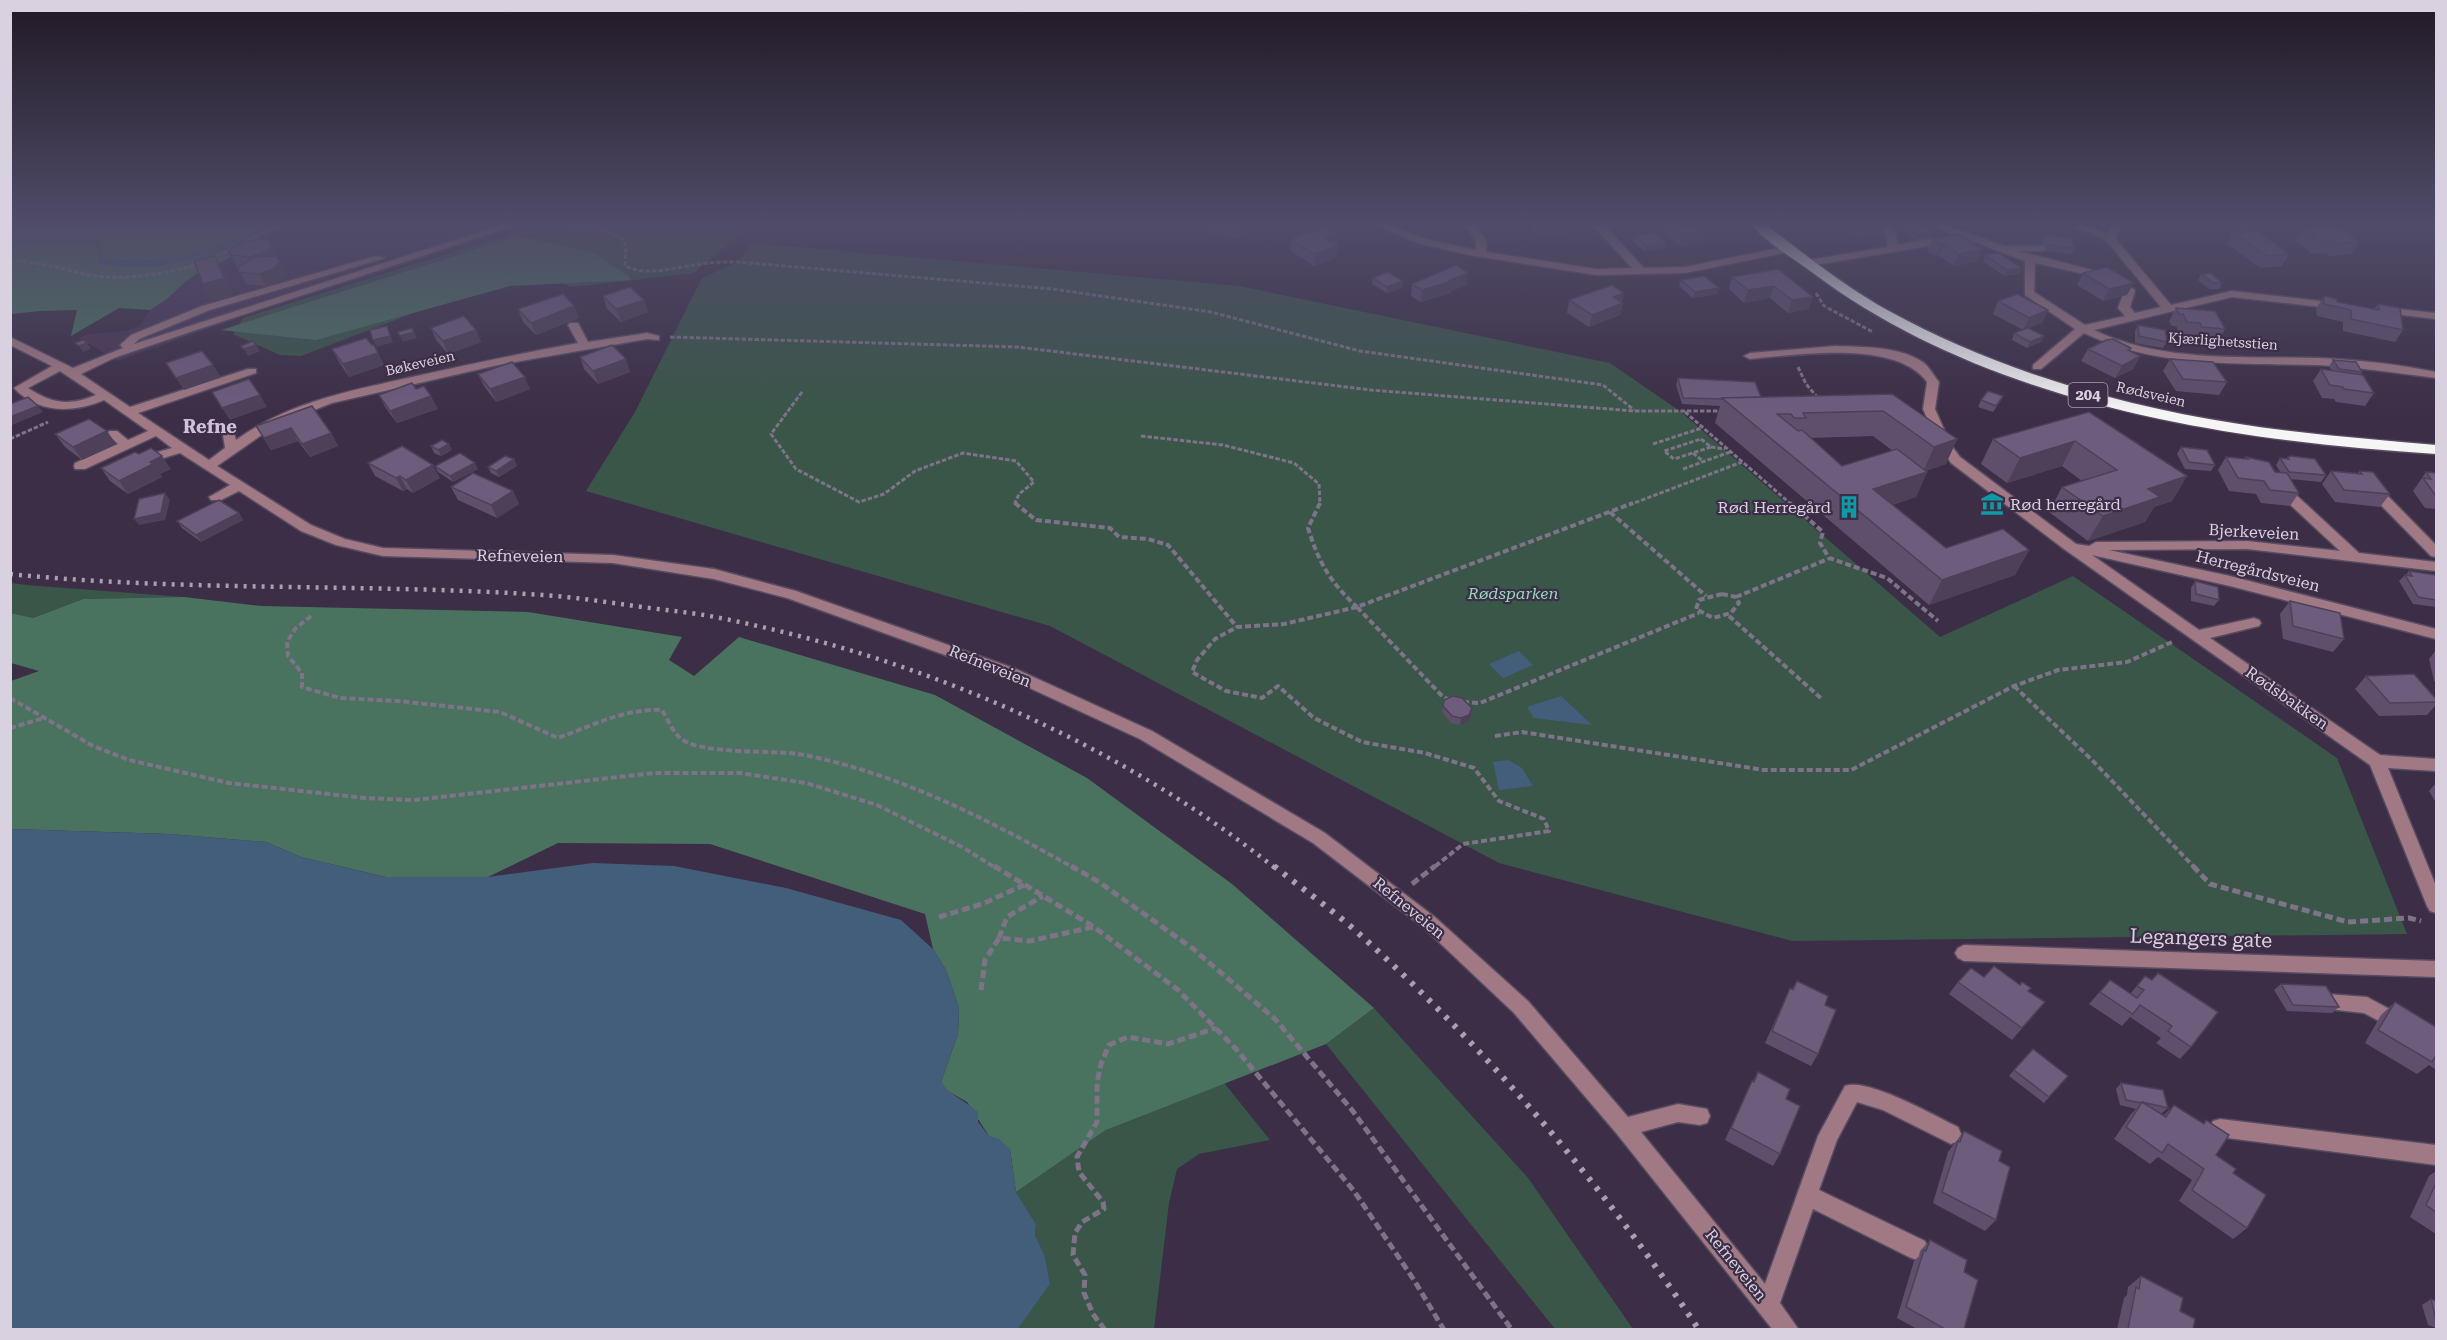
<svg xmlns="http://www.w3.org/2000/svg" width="2447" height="1340" viewBox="0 0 2447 1340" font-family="'Roboto Serif',serif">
<rect width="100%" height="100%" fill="#3c2e46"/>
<!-- built -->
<path fill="#483755" d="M286 225H526L513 231 238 318 118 361 79 338 88 334 125 331 139 326 152 307 167 299 185 282 243 249 253 240Z"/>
<!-- green -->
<g fill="#3a5649">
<path d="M529 225H751L694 273 572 287 544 277 448 300 301 356 280 355 233 334 243 318 517 232Z"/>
<path d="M752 243 1239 286 1610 363 1681 412 1940 637 2073 576 2337 758 2407 934 1792 941 1499 863 1050 626 586 491 635 412 702 278 738 262Z"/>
<path d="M11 583 26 585 184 597 83 599 33 618 11 613Z"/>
<path d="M1374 1008 1528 1178 1633 1329H1555L1326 1044Z"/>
<path d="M1209 1064 1270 1140 1199 1154 1177 1169 1169 1203 1154 1329H1017L1050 1284 1045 1256 1035 1235 1036 1224 1016 1192 1106 1130 1158 1109Z"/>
</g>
<!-- forest -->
<g fill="#4a735f">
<path d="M10 225H286L253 240 243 249 217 265 201 271 185 282 167 299 150 310 119 308 71 336 77 310 41 311 11 314Z"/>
<path d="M518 236 594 253 631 278 630 280 510 286 316 340 221 330Z"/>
<path d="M184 597 261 606 528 612 682 637 669 660 694 676 739 637 935 695 1087 778 1232 884 1374 1008 1326 1044 1106 1130 1016 1192 1010 1149 989 1136 967 1102 946 1090 941 1082 958 1034 959 1008 946 970 933 949 925 914 710 844 558 843 488 877H386L301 857 266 842 169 834 11 829V681L39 671 11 663V613L33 618 83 599Z"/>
</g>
<!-- water -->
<g fill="#435e7a">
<path d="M1519 651 1533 665 1503 678 1489 664Z"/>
<path d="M1561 696 1592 725 1534 718 1527 707Z"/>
<path d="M1508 760 1522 768 1533 786 1499 790 1493 762Z"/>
<path d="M11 829 169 834 266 842 301 857 386 877H488L593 863 674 866 786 888 901 920 933 949 946 970 959 1008 958 1034 941 1082C949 1095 966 1101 978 1112V1122L989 1136 998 1138 1010 1149 1016 1192 1036 1224 1035 1235 1045 1256 1050 1284 1017 1330 11 1329Z"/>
</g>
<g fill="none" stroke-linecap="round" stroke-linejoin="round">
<!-- stream -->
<path stroke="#435e7a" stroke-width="6" d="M10 243 34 239 97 238 102 261C167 271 216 253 274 225"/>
<!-- minor casing -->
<g stroke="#584b62" stroke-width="3">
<g id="minor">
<path d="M501 225H517L193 331 114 358 81 374 130 407 248 369H256V373L138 413 209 460 225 448 222 429 224 426H232L236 440C289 402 349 391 412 377 467 365 522 353 578 343L568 325 570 323H578L588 342 647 333 659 336V340L647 339 498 365 332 403 276 425 217 466 311 525 345 539 383 548 613 555 714 569 796 591 1016 669 1152 731 1325 833 1436 918 1528 1001 1628 1117 1678 1104 1707 1109 1710 1116 1707 1123 1700 1125 1678 1122 1641 1132 1765 1284 1818 1136 1845 1086C1867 1077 1935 1116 1958 1127L1961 1134 1958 1141 1951 1144 1883 1110 1857 1102 1837 1140 1819 1190 1925 1241 1928 1249 1925 1257 1917 1260 1909 1257 1813 1209 1780 1303 1799 1330H1773L1617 1134 1514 1013 1424 928 1313 843 1140 739 1006 677 787 598 714 579 613 563 383 556 336 545 301 531 239 491 221 500H211L209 497 230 485 180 453 141 465 137 464 135 461 137 458 172 448 156 436 85 469H75L74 466 75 463 118 444 107 434 109 431H117L128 440 148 431 104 400C74 413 38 414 14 388L52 366 10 345V337L73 368 123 348 120 345 131 335 202 306 376 256 385 258 210 310 139 339 134 344ZM60 371 96 395C70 406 52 404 28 388Z"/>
<path d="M1374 225H1389L1425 239 1476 250V240L1464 225H1474L1486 240V252L1596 269 1632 268 1593 225H1604L1644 268 1685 267 1789 246 1794 249 1789 252 1685 273 1596 275 1469 255 1418 243Z"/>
<path d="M1873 225H1885L1895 231 1897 245C1914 242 1940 233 1955 244L1950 247 1934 245 1809 266 1804 263 1809 260 1887 247 1886 234Z"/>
<path d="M1929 225H1944L2004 246H2045V250L2041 251H2018L2096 271 2134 289 2135 291 2130 307 2135 313 2161 307 2106 240 2075 227 2084 225 2107 234 2112 225H2122L2115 238 2171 305 2232 291 2338 303 2344 306 2338 309 2232 297 2094 330C2162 363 2245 356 2319 358 2359 360 2397 364 2436 372V378C2397 373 2358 367 2318 365 2241 363 2155 368 2084 333L2041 369H2033V365L2075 329 2025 295V261ZM2035 263 2089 275 2124 292 2118 308 2125 316 2085 325 2034 292Z"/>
<path d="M2380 307 2436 313V319L2376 312 2374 310Z"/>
<path d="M1835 346C1862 347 1901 346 1924 363 1930 368 1934 376 1939 382L1935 409 1951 445 1960 457 2076 544 2089 546 2096 542 2247 541 2340 551 2283 498 2277 485 2283 481 2288 482 2294 493 2359 553 2436 562V571L2247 549 2109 550 2230 576 2436 629V639L2230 586 2092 555 2199 630 2254 618 2259 620 2261 623 2259 626 2210 638 2380 755 2436 759V771L2388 768 2436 886V913L2430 911 2427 906 2370 765 2064 549 1951 463 1939 445 1923 409 1927 382C1896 339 1797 355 1750 359L1744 356 1750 353Z"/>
<path d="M2372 484 2377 485 2436 545V557L2431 556 2367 491 2365 488Z"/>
<path d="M1964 945 2436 961V977L1964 961 1958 958 1955 953 1958 948Z"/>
<path d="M2326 994 2367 997 2436 1034V1051L2364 1013 2319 1008 2317 1002 2319 996Z"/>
<path d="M2220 1119 2436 1145V1165L2220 1137 2213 1135 2210 1128 2213 1121Z"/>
</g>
</g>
<!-- highway casing -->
<g stroke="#584b62" stroke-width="3">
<path id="highway" d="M1752 225H1766C1806 255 1845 287 1889 311 1995 369 2113 404 2233 423 2300 434 2368 439 2436 445V454C2225 441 1986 403 1813 273 1793 258 1768 244 1752 225Z"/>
</g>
<!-- path-far2 -->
<g stroke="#7e7387" stroke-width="3" stroke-dasharray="4.5 2" stroke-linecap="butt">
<path d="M570 225 600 229 622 238 626 247 625 266C649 277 675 267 700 264 712 262 725 262 738 262L1053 289 1211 312 1360 351 1603 385 1634 410"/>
<path d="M1732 225 1741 232"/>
<path d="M243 243 280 225"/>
<path d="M211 259 234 248"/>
<path d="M10 261C46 261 72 274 106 277 129 279 177 272 198 264"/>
<path d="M1816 293 1824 306 1873 332"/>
<path d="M670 337 1018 347 1371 390 1634 411H1721"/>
<path d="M1798 367 1806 384 1818 398"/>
<path d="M802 392 771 434 796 469 859 502 884 494 915 471 963 453 1016 461 1034 482 1019 494 1015 503 1017 505"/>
<path d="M1685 412 1792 505"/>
<path d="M1141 436 1223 445 1294 463 1319 484 1320 505"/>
<path d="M10 439 48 422"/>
<path d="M1701 439 1711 447 1674 459 1664 451Z"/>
<path d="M1653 444 1702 428"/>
<path d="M1711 447 1725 449"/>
<path d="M1693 453 1704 462"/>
<path d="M1683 469 1730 452"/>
<path d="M1629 505 1742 462"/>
</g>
<!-- path-far1 -->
<g stroke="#7e7387" stroke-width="4" stroke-dasharray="6 3" stroke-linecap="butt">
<path d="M1015 503 1036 520 1110 528 1119 537 1148 539 1168 545 1237 627"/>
<path d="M1320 503 1308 528C1319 563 1330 582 1357 607"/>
<path d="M1790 503 1823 532 1820 543 1829 558 1887 578 1938 621"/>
<path d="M1610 512 1706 596"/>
<path d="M1722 594 1736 597 1739 603 1731 613 1713 618 1696 609 1699 600Z"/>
<path d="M1736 597 1828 559"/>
<path d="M1357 607 1284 624 1237 627 1215 639 1197 660 1192 672 1226 691 1262 698 1278 686 1314 718 1362 742 1425 753 1474 768 1499 801 1544 819 1549 831 1463 844 1433 868"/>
<path d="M311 616 295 629 287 642 288 656 302 673V687L340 698 398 701 500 712 558 738C591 726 626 708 662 710 667 718 672 730 679 737 697 756 776 749 804 755 900 774 989 820 1074 868"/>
<path d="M1729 616 1822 699"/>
<path d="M2014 686 2092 760 2195 868"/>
<path d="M10 698 93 746 129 760 229 783 365 798 414 800 654 773H740L806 783 877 805 962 847 996 868"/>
<path d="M1450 700 1443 697 1357 607 1633 503"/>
<path d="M1463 702 1480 703 1699 613"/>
<path d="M10 728 44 718"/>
<path d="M1495 736 1522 732 1764 770H1851L2014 686 2058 670 2127 662 2172 642"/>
</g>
<!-- path -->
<g stroke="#7e7387" stroke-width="5" stroke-dasharray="8 4" stroke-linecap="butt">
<path d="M994 866 1094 927 1177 989 1236 1049 1354 1191 1414 1280 1444 1330"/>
<path d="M1071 866 1099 882 1192 948 1275 1019 1352 1110 1512 1330"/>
<path d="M2193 866 2210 884 2348 922 2409 918 2421 921"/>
<path d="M1412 884 1435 866"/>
<path d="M939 917 982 904 1024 885"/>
<path d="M999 938 1007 917 1043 896"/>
<path d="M981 990 985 960 999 938 1030 941 1093 927"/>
<path d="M1105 1330 1093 1314 1084 1293 1085 1275 1073 1255 1075 1233 1082 1222 1104 1209 1103 1202 1079 1172 1077 1157 1097 1122V1083L1101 1064 1109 1045 1128 1037 1168 1044 1216 1028"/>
</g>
<!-- minor -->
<use href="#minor" fill="#a07984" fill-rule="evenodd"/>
<!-- highway -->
<use href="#highway" fill="#f5f5f5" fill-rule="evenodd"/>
<!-- rail-far1 -->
<path stroke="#a9a0b1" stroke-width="4.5" stroke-dasharray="3 6" stroke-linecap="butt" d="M10 574C187 592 365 583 543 595 574 597 605 602 635 606 662 610 689 612 715 617 916 656 1114 740 1275 868"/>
<!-- rail -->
<path stroke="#a9a0b1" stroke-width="6" stroke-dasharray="4 8" stroke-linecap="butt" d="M1274 866C1301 888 1330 908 1356 931 1486 1048 1603 1184 1699 1330"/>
</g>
<!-- wall -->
<g fill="#5f4f6c" fill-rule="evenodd">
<path d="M820 225H834L829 229 820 226Z"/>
<path d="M900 225H918L912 228Z"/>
<path d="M1198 225H1256V227L1240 239 1198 229Z"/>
<path d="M1309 225H1343L1342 228 1334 231 1337 233V245H1336L1337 246 1336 258 1314 266 1291 251V239L1316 230Z"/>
<path d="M1531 225H1575L1573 232 1541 237 1530 228Z"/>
<path d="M1664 225H1699L1702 242 1680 246 1663 231Z"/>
<path d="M1843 225H1885L1882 234 1860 238Z"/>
<path d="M1905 225H1925L1934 231 1932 237 1916 240 1903 231Z"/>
<path d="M2039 225H2077L2075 228 2051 232Z"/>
<path d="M2235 225 2289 254 2282 266 2261 268 2256 265 2227 244 2231 238 2229 237Z"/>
<path d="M2306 225H2336V226L2354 236 2353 238 2359 242 2352 254 2329 256 2325 253 2312 254 2295 241 2302 230 2308 229 2310 227Z"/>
<path d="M1959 234 1977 261 1954 266 1939 256H1935L1927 251 1932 239Z"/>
<path d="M2045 235 2074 248 2072 254 2046 251 2042 241Z"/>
<path d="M1634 236 1666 243 1665 248 1645 252 1633 242Z"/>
<path d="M268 240 287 274 279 281 265 286 246 284 238 269 239 267H237L229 252Z"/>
<path d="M1985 255 2021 268 2018 274 2004 276 1983 261Z"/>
<path d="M1778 269 1809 309 1788 313 1770 298 1744 303 1729 289 1732 277Z"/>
<path d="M2083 273 2127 295 2103 301 2077 285Z"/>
<path d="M2201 274 2222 283 2219 289H2209L2198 280Z"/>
<path d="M1373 278 1403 281 1402 288 1387 293 1372 284Z"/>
<path d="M1681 280 1717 294 1693 298 1679 286Z"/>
<path d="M1412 284 1467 285 1451 291V293L1421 302 1411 296Z"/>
<path d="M603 296 644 300 648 312 621 322 607 309Z"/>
<path d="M2324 296 2337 302 2374 309 2378 304 2403 330 2395 342 2343 331V322L2317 316 2316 309Z"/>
<path d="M1569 300 1622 302 1623 303 1620 315 1589 327 1567 313Z"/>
<path d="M1998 301 2048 310 2042 323 2028 328 2044 336 2041 342 2027 348 2012 340 2014 333 2023 330 1993 314Z"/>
<path d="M574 306 579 318 536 335 523 322 518 309Z"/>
<path d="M2176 308 2225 329 2218 342 2195 339 2193 335 2180 334 2176 326H2172L2169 321Z"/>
<path d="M2138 325 2167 342 2163 348 2135 343V331Z"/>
<path d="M431 328 476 330 481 342 448 354 436 340Z"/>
<path d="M2131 348 2130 351 2140 356 2133 369 2115 378 2081 361 2088 349Z"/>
<path d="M332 349 384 365 349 377 339 362Z"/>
<path d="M580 357 630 372 598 384 584 369Z"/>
<path d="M2170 359 2227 382 2219 395 2176 391 2163 371Z"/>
<path d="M2333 360 2362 372 2361 375 2374 393 2365 406 2336 402 2334 399 2322 398 2313 381 2321 369 2332 371 2329 366Z"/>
<path d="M478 374 530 389 496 402 484 386Z"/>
<path d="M1678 378 1761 397 1892 394 1957 439 1946 464 1925 471 1927 472 1916 497 1892 505 1946 548 2029 550 2015 575 1929 605 1715 423 1720 406 1682 404 1676 385ZM1873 436 1893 451 1842 466 1810 438Z"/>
<path d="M416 389 438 409 397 423 385 407 379 395Z"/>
<path d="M2003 396 2000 402 1993 412 1978 407 1981 400Z"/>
<path d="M2089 412 2187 476 2172 501 2154 507 2145 522 2088 541 2049 512 2062 487 2082 481 2062 466 2007 483 1981 464 1993 439Z"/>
<path d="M256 426 331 433 338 446 310 457 298 441 271 450Z"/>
<path d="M55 434 116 444 82 460 65 447Z"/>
<path d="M431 446 452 450 441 456 434 453Z"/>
<path d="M2181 447 2215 465 2211 471 2185 469 2177 454Z"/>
<path d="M139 454 171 469 160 474 162 477 128 494 110 481 101 468Z"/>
<path d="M2226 457 2245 459 2246 457 2275 472 2281 473 2276 465 2280 458 2287 459 2288 457 2326 475 2321 482 2290 479 2299 493 2290 506 2261 503 2256 494 2229 491 2218 470Z"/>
<path d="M514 459 517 466 499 477 491 473 488 467Z"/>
<path d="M368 463 440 478 413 493 407 489 403 491 375 476Z"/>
<path d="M435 466 478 469 453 482 438 472Z"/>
<path d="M2331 471 2358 473 2360 471 2390 494 2380 507 2335 502 2322 484Z"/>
<path d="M2426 472 2436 473V509L2425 508 2413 491Z"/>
<path d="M451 487 513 491 519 504 497 518 458 500Z"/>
<path d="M239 513 243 520 201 542 182 528 177 521Z"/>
<path d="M2409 571 2436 575V607L2413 604 2399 581 2405 575H2406Z"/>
<path d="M2195 581 2219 600 2214 606 2191 601V588Z"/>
<path d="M2290 601 2344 639 2333 652 2283 639 2280 614Z"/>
<path d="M2436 650V682L2434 681 2429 659Z"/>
<path d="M2366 676 2436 699V705L2427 715 2379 716 2355 689Z"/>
<path d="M1444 700 1472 708 1471 715 1468 722 1460 725 1451 723 1442 712Z"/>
<path d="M2436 783V803L2429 791Z"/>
<path d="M2158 973 2191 1047 2180 1059 2156 1043 2161 1038 2130 1017 2122 1026 2089 1004 2110 980 2130 994 2145 976 2152 980Z"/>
<path d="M1984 977 2028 991 2045 1002 2012 1040 1949 994 1958 982Z"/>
<path d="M1797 981 1825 1005 1818 1054 1811 1066 1765 1043 1784 1001 1790 988 1792 989Z"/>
<path d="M2281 984 2339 1007 2332 1013 2287 1011 2274 990Z"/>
<path d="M2395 1002 2436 1027V1067L2435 1069 2429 1065 2417 1074 2365 1043 2381 1015Z"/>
<path d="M2014 1070 2068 1076 2044 1103 2009 1076Z"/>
<path d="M1758 1072 1786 1099 1780 1154 1773 1166 1725 1140 1746 1093Z"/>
<path d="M2121 1083 2168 1108 2162 1113H2159L2163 1116 2174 1105 2203 1124 2206 1120 2216 1155 2233 1173 2247 1228 2233 1239 2179 1201 2192 1180 2158 1157 2150 1164 2114 1139 2131 1114 2136 1109 2120 1105 2116 1089Z"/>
<path d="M1964 1131 1999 1161 1996 1220 1985 1231 1933 1203 1948 1152Z"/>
<path d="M2436 1171V1234L2410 1217 2429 1176Z"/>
<path d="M1930 1240 1964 1272V1329H1917L1897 1318 1914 1261 1919 1256 1920 1251Z"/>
<path d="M2141 1276 2180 1311 2193 1329H2117L2124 1298 2127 1295 2128 1287Z"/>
<path d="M2431 1299 2436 1301V1328L2428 1325 2422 1305Z"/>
</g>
<!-- shaded-wall -->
<g fill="#4d4058">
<path d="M1243 225H1256V227L1240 239V227Z"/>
<path d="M1335 225H1343L1342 228 1324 235V229Z"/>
<path d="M1543 225H1575L1573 232 1541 237Z"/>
<path d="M1864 225H1885L1882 234 1860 238Z"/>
<path d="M2055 225H2077L2075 228 2051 232Z"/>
<path d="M1705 230 1702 242 1680 246 1683 234Z"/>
<path d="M1934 231 1932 237 1916 240 1918 234Z"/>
<path d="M1337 233V245L1324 250V238Z"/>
<path d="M1666 243 1665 248 1645 252 1647 246Z"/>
<path d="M1940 244H1944L1939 256H1935Z"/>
<path d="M271 246 277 258 256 269 250 257Z"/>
<path d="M1337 246 1336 258 1314 266V254Z"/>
<path d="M1983 249 1977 261 1954 266 1959 254Z"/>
<path d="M215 256 225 274 234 296 213 302 203 284Z"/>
<path d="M280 262 287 274 279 281 265 286 259 274Z"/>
<path d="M2021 268 2018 274 2004 276 2007 270Z"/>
<path d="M1468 273 1467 285 1451 291V293L1421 302 1422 290Z"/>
<path d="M1403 281 1402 288 1387 293V287Z"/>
<path d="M2134 283 2127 295 2103 301 2109 289Z"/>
<path d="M1774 286 1770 298 1744 303 1748 290Z"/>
<path d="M1719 288 1717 294 1693 298 1695 292Z"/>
<path d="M1624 293 1622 304 1623 303 1620 315 1589 327 1592 315 1613 297Z"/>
<path d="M1813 297 1809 309 1788 313 1792 300Z"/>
<path d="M644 300 648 312 621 322 616 309Z"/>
<path d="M574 306 579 318 536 335 531 323Z"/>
<path d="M2048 310 2042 323 2023 330 2029 318Z"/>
<path d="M387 326 393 342 377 347 373 340Z"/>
<path d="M476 330 481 342 448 354 443 341Z"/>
<path d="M414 332 417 338 403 342 400 336Z"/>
<path d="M2044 336 2041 342 2027 348 2030 342Z"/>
<path d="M87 343 91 349 83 352 79 346Z"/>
<path d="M256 345 260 351 248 356 244 349Z"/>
<path d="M374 345 384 365 349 377 343 364Z"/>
<path d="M2140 356 2133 369 2115 378 2122 366Z"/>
<path d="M626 359 630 372 598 384 593 371Z"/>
<path d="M213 365 221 377 184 390 176 378Z"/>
<path d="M525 377 530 389 496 402 490 389Z"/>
<path d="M260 395 267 407 230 420 222 408Z"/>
<path d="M431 396 438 409 397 423 390 411Z"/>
<path d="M38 406 43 412 10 426V417Z"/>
<path d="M291 428 298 441 271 450 264 438Z"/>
<path d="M107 431 116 444 82 460 73 447Z"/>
<path d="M331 433 338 446 310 457 302 444Z"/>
<path d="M1957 439 1946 464 1923 472 1934 447Z"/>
<path d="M2075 441 2062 466 2007 483 2020 458Z"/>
<path d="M449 444 452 450 441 456 438 450Z"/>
<path d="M162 456 171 469 160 474 162 477 128 494 119 481 150 462Z"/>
<path d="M514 459 517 466 499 477 496 471Z"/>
<path d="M475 463 478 469 453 482 450 476Z"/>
<path d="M433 465 440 478 413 493 406 480Z"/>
<path d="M1927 472 1916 497 1862 514 1873 489Z"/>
<path d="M400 476 407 489 403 491 396 478Z"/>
<path d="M2187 476 2172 501 2154 507 2145 522 2088 541 2103 516 2148 489Z"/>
<path d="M513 491 519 504 497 518 491 505Z"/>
<path d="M165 493 170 500 165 520 139 525 134 519Z"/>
<path d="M239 513 243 520 201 542 196 535Z"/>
<path d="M2029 550 2015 575 1929 605 1942 580Z"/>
<path d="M1472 708 1471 715 1468 722 1460 725 1461 718Z"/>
</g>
<!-- building -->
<g fill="#6e5c7d" stroke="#4d4058" stroke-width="1.5">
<path d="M1318 225H1335L1323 228Z"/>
<path d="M1673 225H1699L1705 230 1683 234Z"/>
<path d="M1906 225H1925L1934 231 1918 234Z"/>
<path d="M2236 225H2244L2252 231H2257L2289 254 2268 256 2263 253 2234 233 2245 232Z"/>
<path d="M2324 225H2334L2354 236H2350L2359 242 2336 244 2332 241 2320 242 2302 230 2314 229 2310 226Z"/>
<path d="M1326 227 1337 233 1324 238 1337 246 1314 254 1291 239Z"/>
<path d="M1654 233 1666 243 1647 246 1634 236Z"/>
<path d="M1959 234 1983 249 1959 254 1944 244H1940L1932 239Z"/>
<path d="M2045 235 2071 238 2074 248 2048 245Z"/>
<path d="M262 239 268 240 271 246 264 252 250 257 231 255 229 252 232 248 245 242Z"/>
<path d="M1999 253 2021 268 2007 270 1985 255Z"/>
<path d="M215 256 224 278 203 284 194 261Z"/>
<path d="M271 256 277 257 280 262 273 269 259 274 239 272 238 269 241 265 254 258Z"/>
<path d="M1456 265 1468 273 1450 280 1452 281 1422 290 1412 284Z"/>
<path d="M2107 267 2134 283 2109 289 2083 273Z"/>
<path d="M1778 269 1813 297 1792 300 1774 286 1748 290 1732 277Z"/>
<path d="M1388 272 1403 281 1387 287 1373 278Z"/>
<path d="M2211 273 2222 283H2213L2201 274Z"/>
<path d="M1704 276 1719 288 1695 292 1681 280Z"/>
<path d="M1612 285 1624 293 1613 297 1623 303 1592 315 1569 300Z"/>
<path d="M630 287 644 300 616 309 603 296Z"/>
<path d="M563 294 574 306 531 323 518 309Z"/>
<path d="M2017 294 2048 310 2029 318 1998 301Z"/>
<path d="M2324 296 2337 299V302L2379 310 2378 304 2400 308 2403 330 2351 319V310L2324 304Z"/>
<path d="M2176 308 2215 311 2225 329 2202 327 2200 323 2187 322 2183 314H2179Z"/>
<path d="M464 316 476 330 443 341 431 328Z"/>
<path d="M2138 325 2165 330 2167 342 2139 336Z"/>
<path d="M387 326 390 336 373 340 370 330Z"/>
<path d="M412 328 414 332 400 336 398 332Z"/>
<path d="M2028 328 2044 336 2030 342 2014 333Z"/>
<path d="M366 338 372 345H374L378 353 343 364 332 349Z"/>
<path d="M2113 339 2131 348 2128 350 2140 356 2122 366 2088 349 2106 340Z"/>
<path d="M83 340 87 343 79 346 75 343Z"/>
<path d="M253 341 256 345 244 349 241 346Z"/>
<path d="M612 345 626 359 593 371 580 357Z"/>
<path d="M202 351 213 365 176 378 166 363Z"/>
<path d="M2170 359 2213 362 2227 382 2183 379Z"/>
<path d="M2333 360 2356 362 2362 372 2339 369Z"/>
<path d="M512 362 525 377 490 389 478 374Z"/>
<path d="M2321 369 2363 375 2374 393 2344 389 2343 387 2330 385Z"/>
<path d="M1678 378 1755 382 1761 397 1722 398 1724 399 1683 398Z"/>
<path d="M249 379 260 395 222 408 212 392Z"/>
<path d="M412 383 416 389 424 386 431 396 390 411 379 395Z"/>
<path d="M1988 391 2003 396 1996 406 1981 400Z"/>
<path d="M1892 394 1957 439 1934 447 1883 411 1803 413 1806 418H1794L1791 414H1777L1798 431 1802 430 1842 466 1897 449 1927 472 1873 489 1946 548 2003 529 2029 550 1942 580 1722 398Z"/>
<path d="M28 397 38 406 10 417V404Z"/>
<path d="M312 406 331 433 302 444 291 428 264 438 256 426Z"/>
<path d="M2089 412 2187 476 2148 489 2160 497 2103 516 2062 487 2117 470 2075 441 2020 458 1993 439Z"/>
<path d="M89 419 107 431 73 447 55 434Z"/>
<path d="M442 440 449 444 438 450 431 446Z"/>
<path d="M402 446 433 465 406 480 400 476 396 478 368 463Z"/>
<path d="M2181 447 2207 450 2215 465 2189 462Z"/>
<path d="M151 448 162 456 150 462 153 464 119 481 101 468 135 452 139 454Z"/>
<path d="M460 453 475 463 450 476 435 466Z"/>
<path d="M505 456 514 459 496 471 488 467Z"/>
<path d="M2291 456 2315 459 2326 475 2289 472 2280 458 2289 459 2288 457Z"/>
<path d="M2226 457 2248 459 2246 457 2269 462 2275 472 2287 473 2299 493 2270 490 2264 481 2238 478Z"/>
<path d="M2331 471 2362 474 2360 471 2373 472 2390 494 2344 490Z"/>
<path d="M2426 472 2436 473V495H2435L2423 478 2431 479Z"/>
<path d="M473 473 513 491 491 505 451 487Z"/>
<path d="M165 493 161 513 134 519 139 499Z"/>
<path d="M219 500 239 513 196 535 177 521Z"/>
<path d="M2409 571 2436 575V600L2418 597 2405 575 2412 576Z"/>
<path d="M2195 581 2218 587 2219 600 2196 594Z"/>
<path d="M2290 601 2340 613 2344 639 2293 626Z"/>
<path d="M2414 674 2436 699V702L2390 703 2366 676Z"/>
<path d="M1453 696 1462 698 1472 708 1469 715 1461 718 1452 716 1443 706 1444 700Z"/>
<path d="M1994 966 2020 985 2022 982 2031 988 2028 991 2045 1002 2022 1028 1958 982 1971 968 1984 977Z"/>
<path d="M2158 973 2218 1012 2191 1047 2168 1031 2172 1026 2140 1005 2133 1014 2100 992 2110 980 2137 998 2144 990 2137 986 2145 976 2152 980Z"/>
<path d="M1797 981 1828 996 1825 1005 1836 1010 1818 1054 1772 1031 1790 988 1793 990Z"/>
<path d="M2281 984 2326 986 2339 1007 2293 1005Z"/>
<path d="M2395 1002 2436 1027V1055L2432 1062 2378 1030Z"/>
<path d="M2033 1049 2068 1076 2049 1097 2014 1070Z"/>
<path d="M1758 1072 1790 1089 1786 1099 1800 1106 1780 1154 1731 1128 1752 1081 1754 1082Z"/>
<path d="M2121 1083 2163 1090 2168 1108 2142 1102V1103L2126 1100Z"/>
<path d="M2142 1102 2166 1117 2174 1105 2204 1124 2206 1120 2229 1135 2216 1155 2236 1169 2233 1173 2266 1195 2247 1228 2192 1190 2204 1169 2168 1144 2162 1153 2126 1127Z"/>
<path d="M1964 1131 2002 1151 1999 1161 2010 1167 1996 1220 1942 1192 1958 1141 1960 1142Z"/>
<path d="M2436 1183V1212L2426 1205Z"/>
<path d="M1930 1240 1967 1260 1964 1272 1978 1280 1964 1329H1945L1906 1307 1924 1250 1926 1251Z"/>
<path d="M2141 1276 2183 1298 2180 1311 2195 1319 2193 1329H2128L2136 1287 2139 1289Z"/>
<path d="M2431 1299 2436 1301V1320Z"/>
</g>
<!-- sky -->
<linearGradient id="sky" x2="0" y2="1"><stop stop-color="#211926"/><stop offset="0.54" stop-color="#504c68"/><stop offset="1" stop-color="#504c68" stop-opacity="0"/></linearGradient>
<rect width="2447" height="413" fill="url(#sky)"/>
<!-- icons -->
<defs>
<g id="museum-bare" transform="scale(1.8)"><path d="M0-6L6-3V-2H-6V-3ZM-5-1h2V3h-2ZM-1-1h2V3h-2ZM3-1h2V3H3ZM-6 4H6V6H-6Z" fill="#0f9aa8" stroke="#3c2e46" stroke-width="2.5" paint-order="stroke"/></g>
<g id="building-bare" transform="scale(1.8)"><path d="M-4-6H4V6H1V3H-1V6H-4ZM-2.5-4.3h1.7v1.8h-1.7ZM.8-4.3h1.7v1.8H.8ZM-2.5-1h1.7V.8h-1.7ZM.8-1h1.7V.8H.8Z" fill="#0f9aa8" stroke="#3c2e46" stroke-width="2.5" paint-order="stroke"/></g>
</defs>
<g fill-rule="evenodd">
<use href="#museum-bare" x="1992" y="504"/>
<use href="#building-bare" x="1849" y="507"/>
</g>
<g text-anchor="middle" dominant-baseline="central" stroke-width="4.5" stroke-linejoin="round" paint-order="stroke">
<!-- far-street labels -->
<g font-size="14" fill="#d9d1e0" stroke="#3c2e46">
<text transform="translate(2223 341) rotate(4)">Kjærlighetsstien</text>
<text transform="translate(420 363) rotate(-13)">Bøkeveien</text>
<text transform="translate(2151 394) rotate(13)">Rødsveien</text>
</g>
<!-- shield labels -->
<rect fill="#3c2e46" stroke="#aaa0b2" stroke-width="1.5" x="2068.5" y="383" width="39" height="24" rx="4.5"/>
<g font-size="15" font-weight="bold" fill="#d9d1e0">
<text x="2088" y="395">204</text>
</g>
<!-- poi labels -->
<g font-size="16" fill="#d9d1e0" stroke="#3c2e46" text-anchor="start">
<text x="2010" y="504">Rød herregård</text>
<text x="1831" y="507" text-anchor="end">Rød Herregård</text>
</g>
<!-- street labels -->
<g font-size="16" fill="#d9d1e0" stroke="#3c2e46">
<text transform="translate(2254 532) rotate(3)">Bjerkeveien</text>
<text transform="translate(520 556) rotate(1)">Refneveien</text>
<text transform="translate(2258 571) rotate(14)">Herregårdsveien</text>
<text transform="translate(990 666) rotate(22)">Refneveien</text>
<text transform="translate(2287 698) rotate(35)">Rødsbakken</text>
<text transform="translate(1409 908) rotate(39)">Refneveien</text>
<text transform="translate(1736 1265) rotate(51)">Refneveien</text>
</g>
<!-- park labels -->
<g font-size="16" font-style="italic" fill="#93dab8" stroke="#3c2e46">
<text x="1513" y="593">Rødsparken</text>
</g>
<!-- neighbourhood labels -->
<g font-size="18" font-weight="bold" fill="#d0c0de" stroke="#3c2e46">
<text x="210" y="426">Refne</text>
</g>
<!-- near-street labels -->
<g font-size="20" fill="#d9d1e0" stroke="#3c2e46">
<text transform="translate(2201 938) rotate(2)">Legangers gate</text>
</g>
</g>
<!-- border -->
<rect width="2447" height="1340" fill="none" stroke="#d9d1e0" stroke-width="24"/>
</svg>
